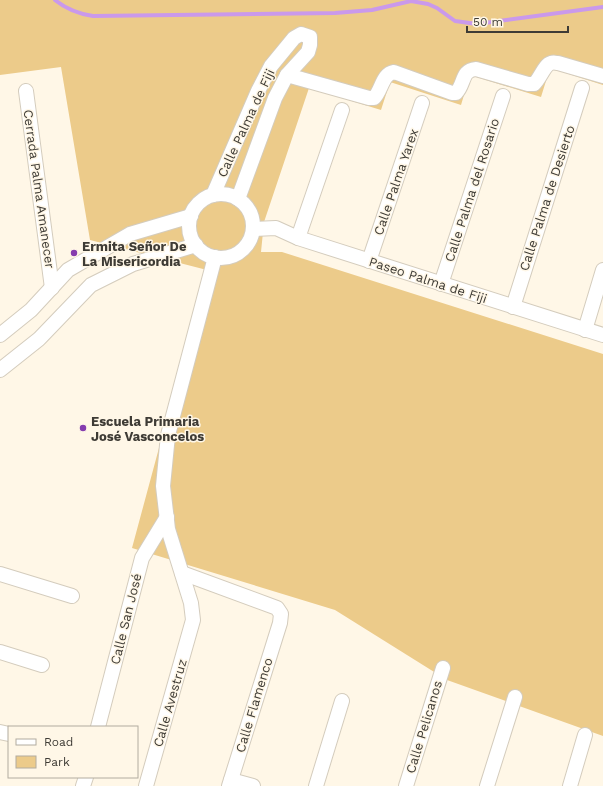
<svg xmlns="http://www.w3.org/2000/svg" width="603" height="786" viewBox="0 0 603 786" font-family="'Work Sans',sans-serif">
<rect width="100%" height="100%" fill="#fff7e7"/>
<!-- green -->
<path fill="#eccb8a" d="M0 0H603V85L550 68 541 97 470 75 461 105 390 82 381 110 309 88 264 222 261 252H282L603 354V736L447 680 335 610 132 548 207 270 90 240 61 67 0 75Z"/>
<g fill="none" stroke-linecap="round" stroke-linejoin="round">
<!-- stream -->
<path stroke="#ca99eb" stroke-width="4" d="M55 0C66 9 79 14 93 16L335 13 372 10 411 1 428 4 437 8 455 21 477 24 603 7"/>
<!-- minor casing -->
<g stroke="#d4ccbd" stroke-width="16">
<g id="minor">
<path d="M287 75 369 98H374C382 90 382 74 394 72L452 93H456C465 84 461 70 476 69L528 84H534C540 79 544 65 551 63 554 62 556 63 558 63L603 76"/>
<path d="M26 91 52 288"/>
<circle cx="221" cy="226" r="32"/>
<path d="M213 195 258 91 271 66 294 38 301 34 310 37V45L308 52 287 75 275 98 238 199"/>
<path d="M253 229 276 228 298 238 603 335"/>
<path d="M298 238 342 110"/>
<path d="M369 261 422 103"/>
<path d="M441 284 503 96"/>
<path d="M513 307 582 88"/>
<path d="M585 330 603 270"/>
<path d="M0 335 31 310 68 270 130 234 191 216"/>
<path d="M0 370 39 339 91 285 133 264 196 245"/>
<path d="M182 573 277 608 281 614 280 623 229 786"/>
<path d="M0 574 72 596"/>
<path d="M0 652 42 665"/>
<path d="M98 727 142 558 167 517"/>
<path d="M0 732 9 734"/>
<path d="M231 780 253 786"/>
<path d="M83 786 86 777"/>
<path d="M146 786 193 620 191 603 168 529 163 486 168 435 215 257"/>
<path d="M316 786 342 701"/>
<path d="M406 786 443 668"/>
<path d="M487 786 515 697"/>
<path d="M570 786 585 735"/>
</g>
</g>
<!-- minor -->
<use href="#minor" stroke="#fff" stroke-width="14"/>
</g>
<!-- markers -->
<g fill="#853cae" stroke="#fff7e7" stroke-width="1.5">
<circle cx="74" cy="253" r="4"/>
<circle cx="83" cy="428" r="4"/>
</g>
<g text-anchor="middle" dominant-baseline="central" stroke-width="3" stroke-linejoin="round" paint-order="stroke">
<!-- street labels -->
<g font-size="13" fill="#3e3b35" stroke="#fff7e7">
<text transform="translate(246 123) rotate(-65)">Calle Palma de Fiji</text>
<text transform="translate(396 182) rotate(-71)">Calle Palma Yarex</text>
<text transform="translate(39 189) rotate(82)">Cerrada Palma Amanecer</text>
<text transform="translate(472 190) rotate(-72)">Calle Palma del Rosario</text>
<text transform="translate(547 198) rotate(-72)">Calle Palma de Desierto</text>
<text transform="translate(428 280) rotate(18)">Paseo Palma de Fiji</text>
<text transform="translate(126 619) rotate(-76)">Calle San José</text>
<text transform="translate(170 703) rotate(-74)">Calle Avestruz</text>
<text transform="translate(254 705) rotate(-73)">Calle Flamenco</text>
<text transform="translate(424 727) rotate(-73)">Calle Pelicanos</text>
</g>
<!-- poi labels -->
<g font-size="13" font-weight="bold" fill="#3e3b35" stroke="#fff7e7" text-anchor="start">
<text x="82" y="246">Ermita Señor De<tspan x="82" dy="15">La Misericordia</tspan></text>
<text x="91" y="421">Escuela Primaria<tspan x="91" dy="15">José Vasconcelos</tspan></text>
</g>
</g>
<!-- legend -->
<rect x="8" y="726" width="130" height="52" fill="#fff7e7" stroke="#b2aca0"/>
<rect x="16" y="739" width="20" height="6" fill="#ffffff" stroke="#b2aca0"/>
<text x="44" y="746" font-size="12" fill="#3e3b35">Road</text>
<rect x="16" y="756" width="20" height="12" fill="#eccb8a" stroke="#b2aca0"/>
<text x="44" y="766" font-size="12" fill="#3e3b35">Park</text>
<!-- scale -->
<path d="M467 26v6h101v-6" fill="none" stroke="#3e3b35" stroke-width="2"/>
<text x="473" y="26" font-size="12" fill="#3e3b35" stroke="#fff7e7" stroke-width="3" paint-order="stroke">50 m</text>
</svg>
